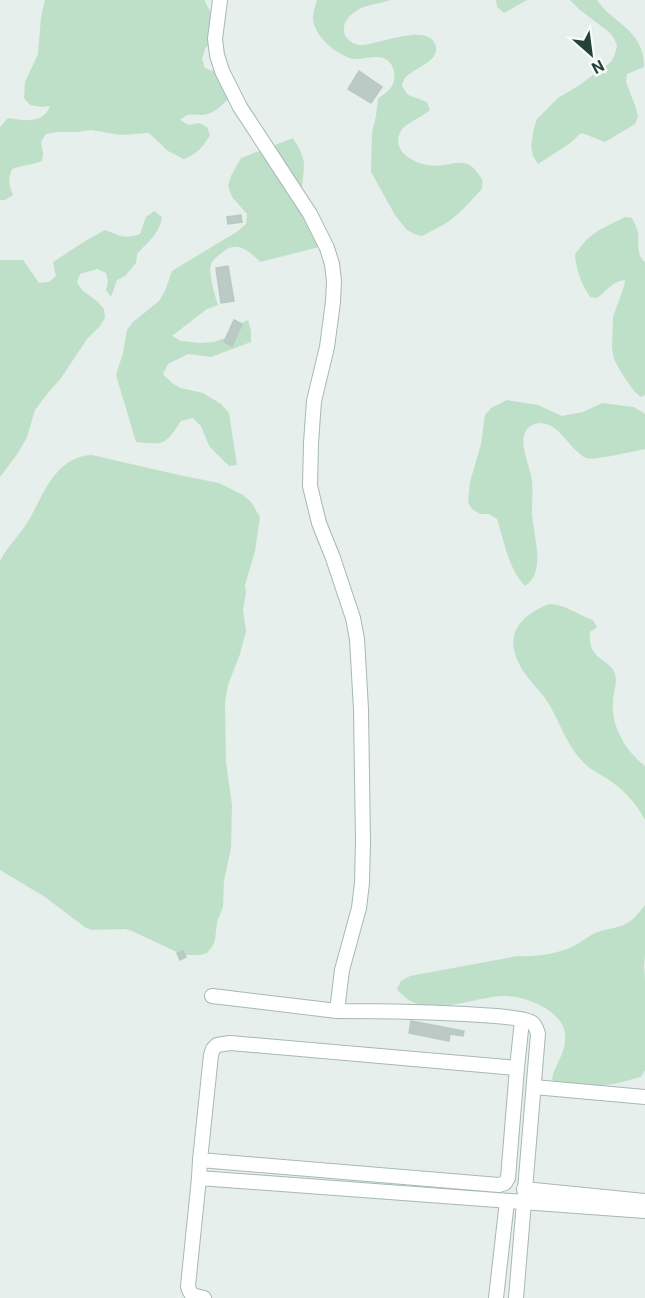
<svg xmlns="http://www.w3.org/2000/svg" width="645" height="1298" viewBox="0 0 645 1298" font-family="Roboto,sans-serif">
<rect width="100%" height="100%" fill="#e6efeb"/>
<!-- green -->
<g fill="#bfe0c8">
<path d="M45 0H205V2L214 18 212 41 205 49 202 59 205 68 220 74 229 98C222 105 214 114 203 115 197 115 192 114 187 115L180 120 189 125 199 123 207 127 210 135C204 146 196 155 184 159L168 151 149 133 121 135 91 130 77 132H58L46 134 41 142 43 153 42 161C32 165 22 165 12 169 8 179 9 186 13 195L5 200H0V127L8 118C25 121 43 124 50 106L41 107 30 105 24 98 25 82 38 54 41 17Z"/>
<path d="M317 0H391C382 3 372 4 364 7 353 11 340 22 345 35 347 40 353 44 359 45 376 46 431 20 436 47 439 62 413 68 405 78 404 79 402 85 402 86L408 95 427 102 430 110C422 117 411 121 403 128 399 133 397 140 399 146 404 161 429 168 443 165 452 164 462 160 471 166 474 168 481 176 482 180 483 183 482 186 482 189 471 200 461 213 448 222 440 227 431 231 422 236L414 234 406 229 395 215 371 172 372 133 376 116 378 99C382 95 389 91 392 86 397 77 394 61 383 58 375 55 364 59 355 59 338 57 314 36 313 19 313 13 315 6 317 0Z"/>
<path d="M496 0H527L504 13 497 7Z"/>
<path d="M570 0H597C600 4 603 8 606 11 624 27 645 38 644 67L627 74 626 82 636 108 638 117 635 124 605 142C596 139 589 135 581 133L569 144 538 164 533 156 531 146 534 128 537 119 558 98 578 86 611 62 615 54 617 46 614 38 609 32 580 10Z"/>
<path d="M293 138C296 144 300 149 302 155 308 169 298 188 303 203 309 223 331 217 327 245L260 262C249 251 237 240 223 252 220 254 214 259 212 262 207 271 215 295 218 305L207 309 172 336 181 341 201 343 214 342 225 338 239 324 248 320 251 331V342L211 357 188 354 168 364 163 374 172 383 181 388 203 393 221 404 229 413 237 465 229 466 209 446 201 426 193 418 181 421C165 445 165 445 136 442L116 375 123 353 127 330 133 322 159 301 165 291 172 271 238 231 246 224 247 214 232 197 228 186 231 176 241 158Z"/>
<path d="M154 211 162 217C160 233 147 243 137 254L136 263 125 276 117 280 111 297 106 290 108 282 106 273 97 269 80 274 77 282 82 290 98 302 104 309 105 318 100 326 87 339 61 378 47 394 35 410 27 437 18 453 0 477V260H23L39 283 49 282 56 276 53 262 87 240 105 230C119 235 124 240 140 234L146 217Z"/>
<path d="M625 217 632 218C634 223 637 227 638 233 639 243 636 255 645 262V395L641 397 634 391 622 374 614 359 612 348 613 317 624 286 625 280C612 281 607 291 597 298L590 297C581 283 576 270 575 254L587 239 599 230Z"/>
<path d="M507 400 538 405 562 416 583 412 602 403 634 407 645 414V449C634 451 594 461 586 458 583 457 581 455 579 453 566 443 559 424 540 423 536 423 531 425 528 428 516 441 531 467 532 481 533 491 532 502 532 513 533 535 547 572 525 586 507 566 505 543 497 519L489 514H480L472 509 468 502 470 482 481 444 485 415 491 408Z"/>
<path d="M92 455 179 475 219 483 243 495 251 502 260 517 255 551 245 585 246 593 243 610 246 631 240 654 228 685 225 703 226 762 232 805 231 848 224 881 223 907 217 922 215 940 212 947 207 953 200 955H183L132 931 125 929 92 930 86 928 45 897 0 870V561C7 547 19 536 27 523 44 495 54 457 92 455Z"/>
<path d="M549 604C565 604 578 615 593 620L597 627 590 632C587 661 610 658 615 674 618 683 613 693 613 702 611 727 626 751 645 766V820C637 805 626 792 612 782 602 775 590 770 582 761 566 744 559 720 547 701 542 693 535 687 529 679 503 646 509 620 549 604Z"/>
<path d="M645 905V955L644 966 645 979V1070L641 1077 614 1084 585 1087 558 1085 552 1079C555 1063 567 1052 565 1035 565 1025 558 1018 551 1012 537 1002 521 996 503 996 470 997 422 1023 397 989L401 981 410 976 518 956C537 957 557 954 574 946 582 942 589 935 598 932 605 929 613 929 621 926 631 923 639 913 645 905Z"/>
</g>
<!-- building -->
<g fill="#bbcac4" stroke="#b8c9c2" stroke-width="1.5">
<path d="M359 71 382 87 371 103 348 89Z"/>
<path d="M241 215 242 222 228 224 227 217Z"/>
<path d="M228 266 234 301 221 303 216 268Z"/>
<path d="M234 320 242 324 232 346 224 342Z"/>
<path d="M183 951 186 957 180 960 177 953Z"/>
<path d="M411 1021 464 1031 463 1036 450 1034 449 1041 409 1033Z"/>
</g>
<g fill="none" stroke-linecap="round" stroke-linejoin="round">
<!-- minor casing -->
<g stroke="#a8b8b2" stroke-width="16">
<g id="minor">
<path d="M220 0 215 39 217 55 222 71 240 107 310 214 327 248 332 264 334 281 333 302 327 347 314 401 311 443 310 486 319 523 333 558 353 618 357 639 361 709 363 842 362 883 359 908 342 970 337 1011C385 1011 433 1012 481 1015 493 1016 522 1017 531 1022 536 1025 537 1030 538 1034L516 1298"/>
<path d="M212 996 337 1011"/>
<path d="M517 1068 522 1020"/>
<path d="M534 1087 645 1097"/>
<path d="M199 1178 200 1160 211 1055 213 1049 217 1045 230 1043 517 1068 508 1178 505 1183 499 1185 200 1160"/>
<path d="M524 1189 645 1201"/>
<path d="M204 1298 192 1295 189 1290 188 1286 199 1178 645 1211"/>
<path d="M496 1298 507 1201"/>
</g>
</g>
<!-- minor -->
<use href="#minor" stroke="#fff" stroke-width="14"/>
</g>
<!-- north arrow -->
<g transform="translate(591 54) rotate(152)" stroke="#f7fbf9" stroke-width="4.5" paint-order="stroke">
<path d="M0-4.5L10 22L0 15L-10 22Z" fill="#24423a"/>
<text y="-9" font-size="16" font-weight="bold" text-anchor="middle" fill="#24423a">N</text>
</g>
</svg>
